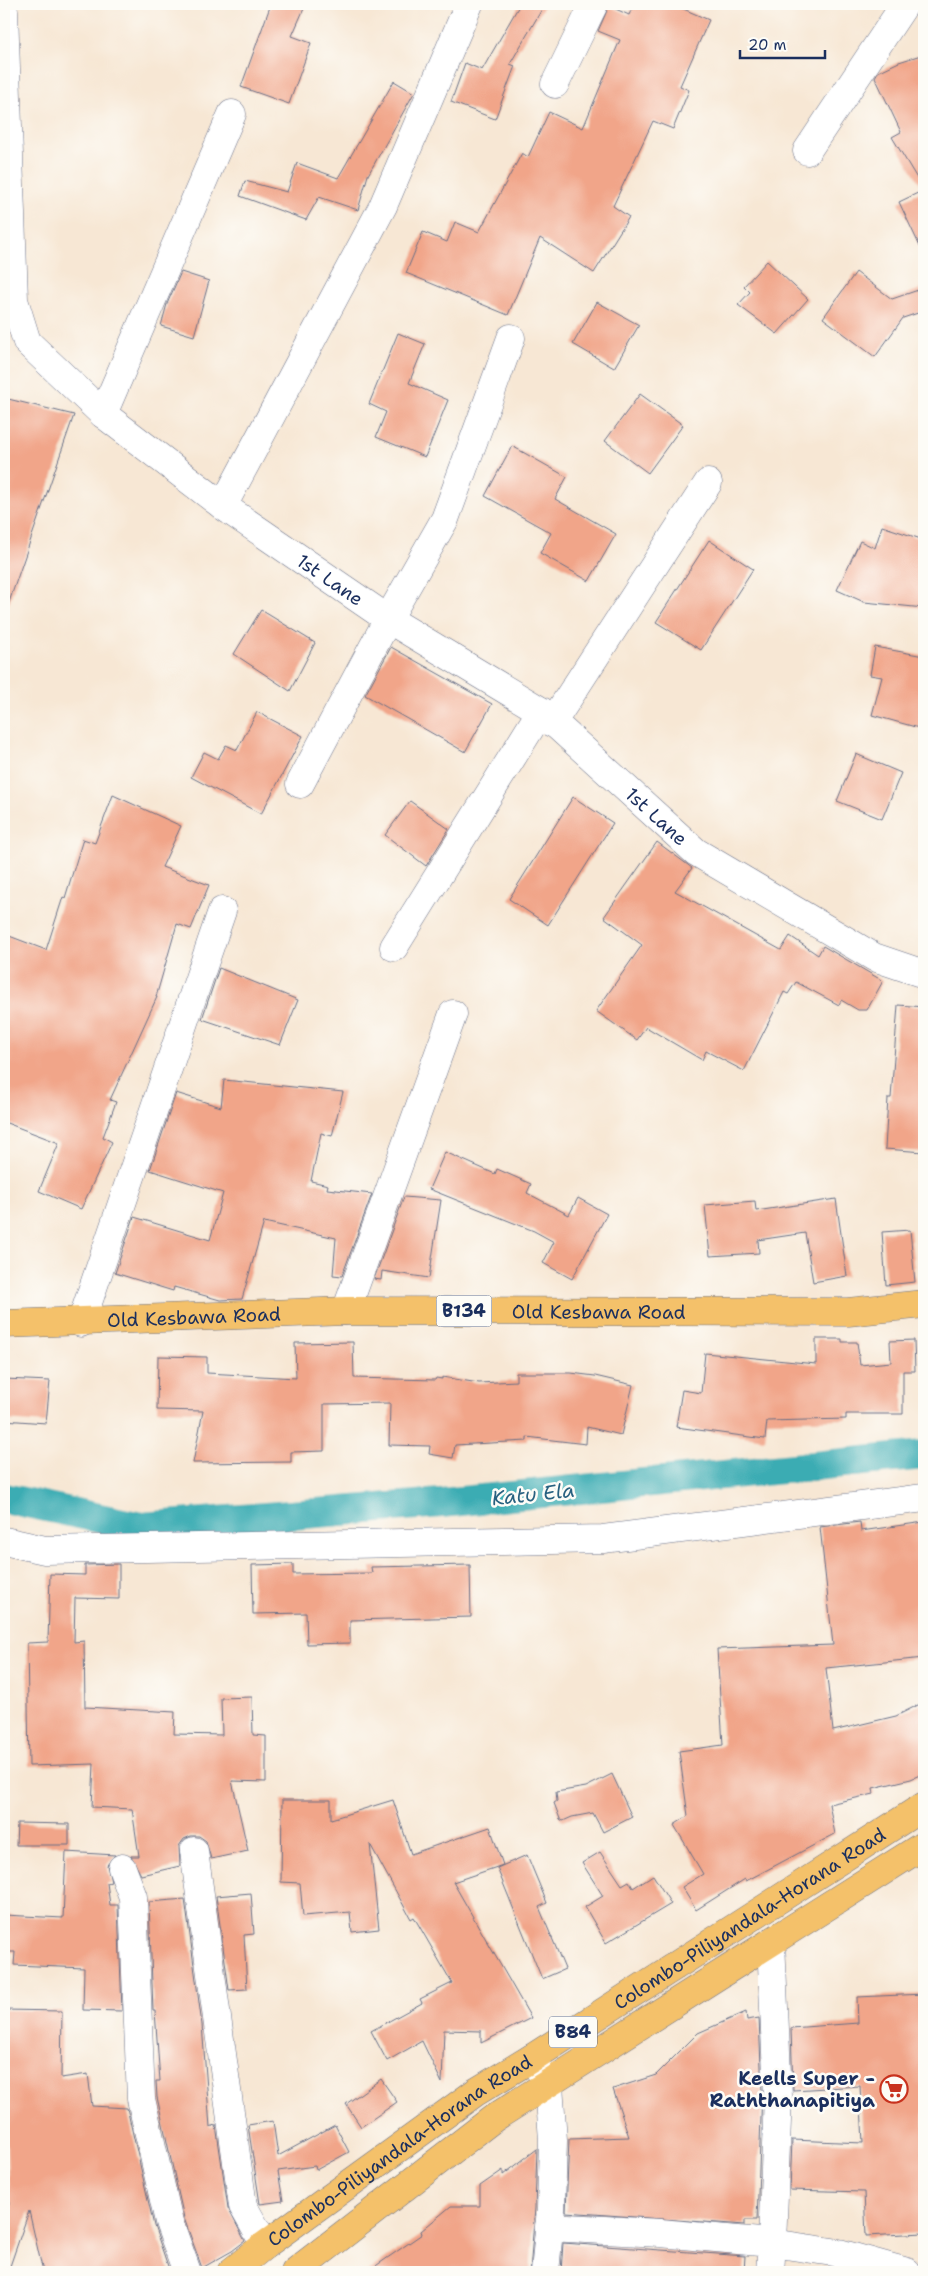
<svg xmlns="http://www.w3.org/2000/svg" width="928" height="2276" viewBox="0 0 928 2276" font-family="'Shantell Sans',sans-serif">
<rect width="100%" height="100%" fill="#fdfcf7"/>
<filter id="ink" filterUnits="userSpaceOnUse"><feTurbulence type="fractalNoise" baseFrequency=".02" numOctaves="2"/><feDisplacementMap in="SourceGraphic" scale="10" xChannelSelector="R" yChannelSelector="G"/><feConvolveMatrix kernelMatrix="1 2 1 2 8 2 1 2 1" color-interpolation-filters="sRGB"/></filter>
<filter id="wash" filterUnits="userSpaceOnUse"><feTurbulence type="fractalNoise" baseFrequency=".0096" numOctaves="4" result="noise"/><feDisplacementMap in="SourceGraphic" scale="20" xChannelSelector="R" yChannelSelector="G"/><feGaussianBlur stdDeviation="1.12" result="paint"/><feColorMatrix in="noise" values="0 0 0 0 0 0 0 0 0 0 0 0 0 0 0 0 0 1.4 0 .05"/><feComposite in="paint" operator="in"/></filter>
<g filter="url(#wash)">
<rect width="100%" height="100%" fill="#f7e7d4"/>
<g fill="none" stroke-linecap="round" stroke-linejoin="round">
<!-- canal -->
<path stroke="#3bacb3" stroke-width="30" d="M4 1498 141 1527 441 1503 924 1455"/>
</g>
<g id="blocks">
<!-- building -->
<g fill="#f1a589">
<path d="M271 4H306L292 36 311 43 289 104 241 87Z"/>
<path d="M520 4H545L510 64 515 66 495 119 451 102 465 63 482 70Z"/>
<path d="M634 4H672L709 20 680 86 689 90 673 129 653 121 613 206 629 217 594 273 540 238 508 315 406 273 423 232 447 242 455 222 479 232 522 153 528 157 549 112 583 128 620 40 598 31 609 6 629 15Z"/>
<path d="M924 54V255L899 202 924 190 892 137 901 132 875 77 878 72 899 62Z"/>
<path d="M394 81 414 93 368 175 358 210 319 197 306 220 240 196 245 181 287 192 297 163 338 178Z"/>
<path d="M767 261 808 299 777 334 738 305 750 292 744 286Z"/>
<path d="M181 272 209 281 194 336 161 326 167 304Z"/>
<path d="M856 272 892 299 924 288V311L903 318 875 357 823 318Z"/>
<path d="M597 302 639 325 614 368 573 344Z"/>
<path d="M398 333 425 344 409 383 448 400 425 457 376 437 386 412 369 404Z"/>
<path d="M640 394 683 425 648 473 605 441Z"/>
<path d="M4 398 74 415 7 608 4 607Z"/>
<path d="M512 446 567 477 555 499 616 534 589 581 540 553 551 533 485 496Z"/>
<path d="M882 526 924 540V608L864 602 837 590 860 541 875 548Z"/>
<path d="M709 540 753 569 701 650 656 622Z"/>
<path d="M261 610 315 643 290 691 234 654Z"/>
<path d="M391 647 492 704 465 752 365 695Z"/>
<path d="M875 647 924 656V715L919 728 872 715 882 677 870 675Z"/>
<path d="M257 712 303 736 261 814 191 777 204 752 218 759 226 745 237 750Z"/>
<path d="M856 754 901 773 882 819 837 801Z"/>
<path d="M113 795 181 826 162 867 209 885 191 929 177 924 156 997H157L110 1100 116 1102 103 1137 112 1142 81 1209 39 1191 59 1143 4 1122V934L46 950 63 897 65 898 83 839 95 843Z"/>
<path d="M573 797 613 823 548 925 509 899Z"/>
<path d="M410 801 449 829 426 866 385 835Z"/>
<path d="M657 842 692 868 675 891 781 950 790 936 818 955 823 946 883 981 867 1010H858L841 1000 839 1005 796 982 788 994 784 992 744 1071 706 1051 702 1060 646 1027 637 1040 596 1011 642 945 604 917Z"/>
<path d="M219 968 298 1000 280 1045 202 1019Z"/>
<path d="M898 1005 924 1007V1152L885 1149 888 1098H891Z"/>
<path d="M224 1080 343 1092 332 1136 321 1133 311 1181 328 1185 327 1189 372 1194 342 1276 333 1275 336 1238 264 1222 242 1299 220 1300 174 1287 173 1291 115 1273 134 1217 210 1240 223 1193 150 1170 176 1093 221 1107Z"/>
<path d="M445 1152 495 1174 497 1169 531 1184 527 1193 569 1215 578 1198 607 1214 572 1279 543 1263 554 1242 534 1231 429 1189Z"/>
<path d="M404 1197 441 1200 429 1278 382 1271 381 1280 374 1279Z"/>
<path d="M836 1199 847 1276 813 1282 805 1233 758 1240 759 1253 710 1256 705 1205 755 1201 756 1211Z"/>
<path d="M910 1230 915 1282 886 1285 882 1232Z"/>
<path d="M816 1339H842V1342H857L860 1365 891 1362 890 1341 914 1340 915 1371H903V1414H846V1419L767 1421 765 1439 676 1427 682 1390 701 1393 705 1353 816 1364Z"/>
<path d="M353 1342 354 1378 435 1380 436 1378 442 1379V1377L479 1383 516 1381V1373H571L595 1376 633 1385 621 1435 587 1427 586 1444 527 1437V1441L455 1445 453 1458 429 1454 430 1446 389 1445 390 1403 324 1404V1451L291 1452V1462L193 1463 203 1411 157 1410 158 1356 207 1357V1373L296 1378 295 1343Z"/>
<path d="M4 1379 50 1381 46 1423 4 1420Z"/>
<path d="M860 1522 861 1531 924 1522V1658L826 1668 833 1731 896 1716 924 1702V1773L911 1779 873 1788 874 1794 829 1804 835 1834 746 1881 745 1879 696 1910 682 1887 703 1874 674 1825 688 1816 679 1751 723 1745 717 1649 833 1645 820 1527Z"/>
<path d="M119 1564V1599L75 1598 74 1642 84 1641 85 1707 175 1712 174 1734 222 1735 221 1698 252 1697 253 1735 266 1736V1782L232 1781 248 1851 211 1859 206 1841 199 1836H191L184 1839 179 1846 180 1866 141 1875 131 1856H139L132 1809 92 1807 94 1764 29 1766 27 1643 48 1642 50 1574 85 1575V1565Z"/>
<path d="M293 1564V1574L372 1573 371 1567 470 1565 471 1617 350 1620V1643L307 1644 306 1613 253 1614 252 1565Z"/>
<path d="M612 1774 632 1817 603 1832 593 1813 572 1817 563 1821 560 1819 554 1803 557 1801 556 1792 586 1787Z"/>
<path d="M282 1800H331V1819L393 1800 411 1854 490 1827 503 1865 453 1882 531 2018 481 2043V2031L444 2030 442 2083 422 2041 387 2061 371 2031 422 2003 420 1999 452 1983 414 1917 411 1919 370 1844 379 1929 352 1932 350 1912 303 1916 300 1883 281 1882Z"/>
<path d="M17 1823 69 1824V1845H16Z"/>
<path d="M66 1852 115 1855 107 1865 111 1882 107 1883 110 1905H118L122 2011 83 2010 84 1968 14 1965 15 1952H4V1915L63 1918Z"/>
<path d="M600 1852 622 1885 629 1881 633 1888 653 1875 671 1904 606 1943 585 1907 603 1896 582 1863Z"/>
<path d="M527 1855 547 1903 539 1907 565 1969 542 1979 497 1868Z"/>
<path d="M251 1893 254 1934 244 1935 247 1989 229 1990 216 1896Z"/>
<path d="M185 1899 202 2025 210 2127 216 2125 228 2208 245 2241 232 2251 202 2268 184 2218 157 2097 156 2081H160L155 2011H153L149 1902Z"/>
<path d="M924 1994V2233L866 2236 864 2192 790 2190 792 2140 863 2143 860 2086 793 2090 791 2028 858 2023 857 1997Z"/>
<path d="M4 2010 62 2011 61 2078 88 2074 92 2106 127 2108 154 2226 170 2272H43L29 2211 8 2272H4V2203L9 2204 6 2131H4Z"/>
<path d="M746 2012 747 2020 759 2018 762 2092 757 2220H745V2225L566 2212 569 2139 629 2137 613 2089 656 2075 698 2033Z"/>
<path d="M381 2079 397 2102 361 2127 346 2104Z"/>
<path d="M273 2121 278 2156 335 2125 349 2152 316 2170 315 2166 278 2171 283 2201 260 2204 248 2125Z"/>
<path d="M537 2149 535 2208 530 2272H367L422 2234 421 2231 451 2206H480V2186L503 2170V2175Z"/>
<path d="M563 2243 745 2256 744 2272H561Z"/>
</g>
</g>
</g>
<g filter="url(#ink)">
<use href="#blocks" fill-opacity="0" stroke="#686f87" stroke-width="1"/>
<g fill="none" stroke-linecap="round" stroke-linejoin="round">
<!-- minor casing -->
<g stroke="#686f87" stroke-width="29">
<g id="minor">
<path id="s1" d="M4 11 14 300 27 342 103 414 223 506 388 619 541 711 696 852 874 957 924 974"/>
<path d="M555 84 594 4"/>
<path d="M807 151 905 4"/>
<path d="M103 414 232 114"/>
<path d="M223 506 383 206 469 4"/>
<path d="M552 723 708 483"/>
<path d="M300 784 388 619 445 519 511 338"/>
<path d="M394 947 541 711"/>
<path d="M346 1311 453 1014"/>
<path d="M81 1323 222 911"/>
<path d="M4 1541 45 1550 603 1539 924 1498"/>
<path d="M194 1851 243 2206 265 2245"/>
<path d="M122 1868 133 1897 141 2099 169 2222 187 2272"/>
<path d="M771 1942 778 2096 772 2243 839 2253 907 2272"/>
<path d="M532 2058 549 2085 553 2140 551 2209 545 2272"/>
<path d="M549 2227 660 2233 772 2243 770 2272"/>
</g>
</g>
<!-- major casing -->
<g stroke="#686f87" stroke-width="29">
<g id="major">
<path id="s2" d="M4 1324 346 1311 848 1312 924 1304"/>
<path id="s3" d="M231 2272 265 2245 476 2092 532 2058 924 1806"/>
<path d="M295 2272 494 2118 924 1845"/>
</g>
</g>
<!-- minor -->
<use href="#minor" stroke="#fff" stroke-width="28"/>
<!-- major -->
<use href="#major" stroke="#f4c16b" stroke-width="28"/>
</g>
</g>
<!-- icons -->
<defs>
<g id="supermarket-ring" transform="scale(1.4375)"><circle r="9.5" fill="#fdfcf7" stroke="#c8321e" stroke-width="1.5"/><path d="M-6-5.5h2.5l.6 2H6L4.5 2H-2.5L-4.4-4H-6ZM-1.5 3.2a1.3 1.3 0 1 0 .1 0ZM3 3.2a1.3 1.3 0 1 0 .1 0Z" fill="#c8321e"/></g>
</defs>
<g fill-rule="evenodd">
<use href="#supermarket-ring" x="894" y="2089"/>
</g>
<g text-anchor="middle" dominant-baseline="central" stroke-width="5" stroke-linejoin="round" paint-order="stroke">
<!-- shield labels -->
<g fill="#fdfcf7" stroke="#5f6c8c" stroke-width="1">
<rect x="436.5" y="1295.5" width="55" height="31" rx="4"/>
<rect x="549" y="2016.5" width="48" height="31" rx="4"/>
</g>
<g font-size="18" font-weight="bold" fill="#1b2f5e">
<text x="464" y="1311">B134</text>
<text x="573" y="2032">B84</text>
</g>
<!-- street labels -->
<g font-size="19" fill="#1b2f5e" stroke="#fdfcf7">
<text stroke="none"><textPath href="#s1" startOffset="719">1st Lane</textPath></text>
<text stroke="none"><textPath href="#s1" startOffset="1124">1st Lane</textPath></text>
<text stroke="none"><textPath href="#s2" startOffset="595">Old Kesbawa Road</textPath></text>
<text stroke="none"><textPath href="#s2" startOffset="190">Old Kesbawa Road</textPath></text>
<text stroke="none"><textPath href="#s3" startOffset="628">Colombo-Piliyandala-Horana Road</textPath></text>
<text stroke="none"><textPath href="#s3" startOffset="208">Colombo-Piliyandala-Horana Road</textPath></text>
</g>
<!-- poi labels -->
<g font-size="19" font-weight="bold" fill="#1b2f5e" stroke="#fdfcf7" text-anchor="end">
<text x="875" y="2078">Keells Super -<tspan x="875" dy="22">Raththanapitiya</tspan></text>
</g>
<!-- water labels -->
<g font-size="20" font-style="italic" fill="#286180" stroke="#fdfcf7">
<text transform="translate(533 1494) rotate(-6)">Katu Ela</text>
</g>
</g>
<!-- margin -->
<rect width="928" height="2276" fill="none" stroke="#fdfcf7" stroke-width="20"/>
<!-- scale -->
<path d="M740 50v8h85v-8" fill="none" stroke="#1b2f5e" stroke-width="2.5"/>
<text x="748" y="50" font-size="15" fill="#1b2f5e" stroke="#fdfcf7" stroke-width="4" paint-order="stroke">20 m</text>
</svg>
